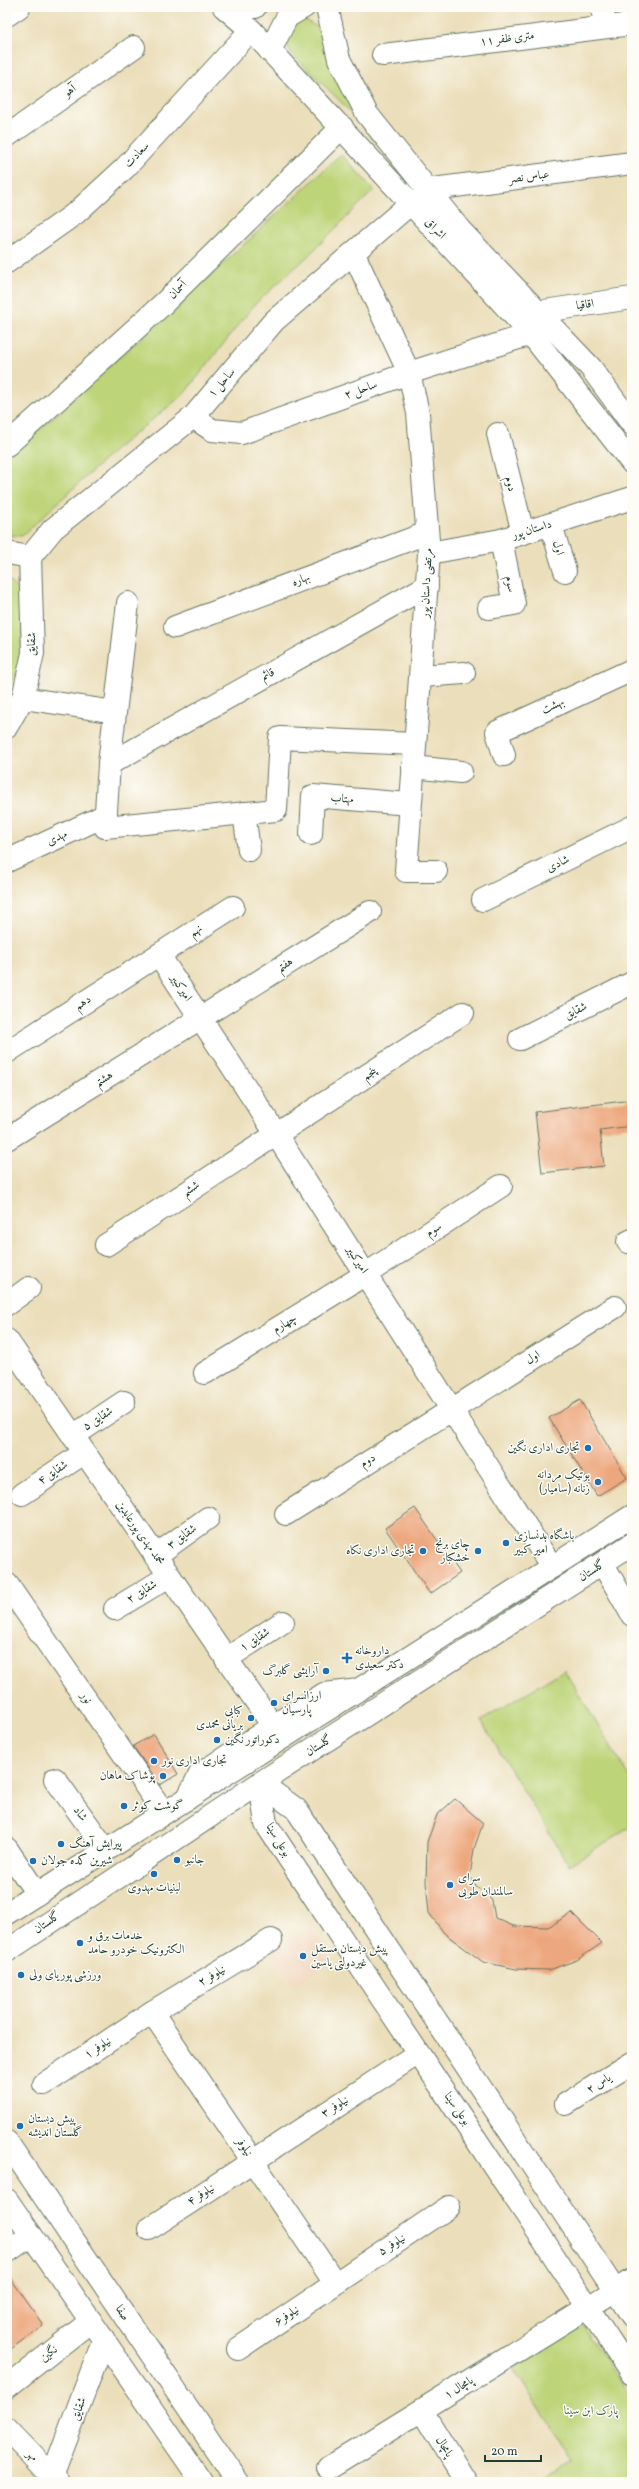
<svg xmlns="http://www.w3.org/2000/svg" width="639" height="2489" viewBox="0 0 639 2489" font-family="Vollkorn,Amiri,serif">
<rect width="100%" height="100%" fill="#fdfcf7"/>
<filter id="ink" filterUnits="userSpaceOnUse"><feTurbulence type="fractalNoise" baseFrequency=".025" numOctaves="2"/><feDisplacementMap in="SourceGraphic" scale="8" xChannelSelector="R" yChannelSelector="G"/><feConvolveMatrix kernelMatrix="1 2 1 2 8 2 1 2 1" color-interpolation-filters="sRGB"/></filter>
<filter id="wash" filterUnits="userSpaceOnUse"><feTurbulence type="fractalNoise" baseFrequency=".012" numOctaves="4" result="noise"/><feDisplacementMap in="SourceGraphic" scale="16" xChannelSelector="R" yChannelSelector="G"/><feGaussianBlur stdDeviation="0.9" result="paint"/><feColorMatrix in="noise" values="0 0 0 0 0 0 0 0 0 0 0 0 0 0 0 0 0 1.4 0 .05"/><feComposite in="paint" operator="in"/></filter>
<g filter="url(#wash)">
<rect width="100%" height="100%" fill="#ebdeba"/>
<!-- built -->
<path fill="#f2d5bd" d="M310 1927 333 1960 295 1986 272 1953Z"/>
<!-- green -->
<g fill="#bdd478" stroke="#6e8856">
<path d="M302 18 317 27 377 143 340 101 291 53 285 38 289 26Z"/>
<path d="M341 154 374 190 307 257 254 305 184 394 117 448 22 536 7 535V456C45 427 78 394 114 362 190 294 266 225 341 154Z"/>
<path d="M7 578 18 590 23 630 20 668 7 687Z"/>
<path d="M564 1670 632 1781V1826L569 1865 481 1721Z"/>
<path d="M582 2324 632 2399V2482H541L574 2460 513 2369Z"/>
</g>
<g id="blocks">
<!-- building -->
<g fill="#eda77e">
<path d="M632 1100V1126L600 1130 604 1166 542 1173 535 1112Z"/>
<path d="M580 1400 627 1478 597 1496 549 1418Z"/>
<path d="M415 1508 460 1573 430 1594 385 1528Z"/>
<path d="M154 1734 178 1774 160 1785 133 1746Z"/>
<path d="M455 1799 483 1823 474 1849 470 1876 476 1887 486 1893 492 1901 495 1918 513 1926 548 1927 572 1913 602 1943 577 1960 549 1970 516 1969 483 1962 444 1933 429 1913 426 1882 427 1842 437 1815Z"/>
<path d="M7 2273 43 2325 7 2352Z"/>
</g>
</g>
</g>
<g filter="url(#ink)">
<use href="#blocks" fill-opacity="0" stroke="#667563" stroke-width="1"/>
<g fill="none" stroke-linecap="round" stroke-linejoin="round">
<!-- minor casing -->
<g stroke="#667563" stroke-width="24">
<g id="minor">
<path d="M602 7 605 27"/>
<path d="M383 55 632 24"/>
<path d="M7 136 134 47"/>
<path d="M425 190 632 163"/>
<path d="M354 254 409 373 418 413 429 553 406 871H436"/>
<path d="M7 262 76 213 125 168 251 30"/>
<path d="M537 312 632 298"/>
<path d="M193 417 212 430 242 433 409 373 531 334"/>
<path d="M498 434 523 533"/>
<path d="M7 445 163 304 342 127"/>
<path d="M551 525 565 571"/>
<path d="M7 553 30 557"/>
<path d="M429 553 501 540 632 498"/>
<path d="M30 557 53 529 193 417 274 321 410 204"/>
<path d="M128 603 109 764 105 827 276 810 280 738 415 744"/>
<path d="M489 608 514 604 501 540"/>
<path d="M175 627 427 533"/>
<path d="M421 676 464 673"/>
<path d="M23 698 115 712"/>
<path d="M7 726 23 698 33 653 30 557"/>
<path d="M504 755 497 732 632 670"/>
<path d="M109 764 427 586"/>
<path d="M413 767 461 772"/>
<path d="M244 813 249 850"/>
<path d="M311 834 313 796 409 804"/>
<path d="M7 861 106 815"/>
<path d="M483 900 632 827"/>
<path d="M159 955 258 1106 552 1567"/>
<path d="M520 1039 632 983"/>
<path d="M7 1052 233 907"/>
<path d="M7 1139 370 912"/>
<path d="M628 1242 632 1240"/>
<path d="M106 1245 463 1013"/>
<path d="M7 1304 29 1288"/>
<path d="M7 1340 273 1726"/>
<path d="M205 1373 366 1274 501 1186"/>
<path d="M73 1436 124 1402"/>
<path d="M22 1494 84 1453"/>
<path d="M286 1514 615 1307"/>
<path d="M155 1556 208 1518"/>
<path d="M603 1564 632 1615"/>
<path d="M7 1584 164 1813"/>
<path d="M115 1609 169 1576"/>
<path d="M226 1659 283 1622"/>
<path d="M55 1779 106 1850"/>
<path d="M260 1783 266 1824C387 2008 511 2190 632 2374"/>
<path d="M260 1783 296 1809 632 2316"/>
<path d="M187 1799 200 1774 273 1726 324 1694 359 1690"/>
<path d="M7 1849 37 1894"/>
<path d="M152 2012 335 2283"/>
<path d="M44 2084 152 2012 271 1940"/>
<path d="M566 2104 632 2063"/>
<path d="M7 2142 238 2482"/>
<path d="M7 2200 202 2482"/>
<path d="M149 2229 417 2054"/>
<path d="M7 2252 31 2235"/>
<path d="M238 2349 449 2207"/>
<path d="M7 2387 91 2321"/>
<path d="M422 2411 466 2482"/>
<path d="M7 2429 58 2482"/>
<path d="M328 2468 632 2280"/>
<path d="M50 2482 104 2339"/>
</g>
</g>
<!-- major casing -->
<g stroke="#667563" stroke-width="24">
<g id="major">
<path d="M224 7 251 30 531 334 632 463"/>
<path d="M240 7H255"/>
<path d="M327 7 339 59 367 114 460 230 591 368 632 424"/>
<path d="M7 15 19 7"/>
<path d="M270 51 287 17 304 7"/>
<path d="M7 1913 632 1516"/>
<path d="M7 1951 260 1783 632 1544"/>
</g>
</g>
<!-- minor -->
<use href="#minor" stroke="#fff" stroke-width="22"/>
<!-- major -->
<use href="#major" stroke="#fff" stroke-width="22"/>
</g>
</g>
<!-- markers -->
<g fill="#1f6fb2" stroke="#fdfcf7" stroke-width="1.5">
<circle cx="588" cy="1448" r="4"/>
<circle cx="598" cy="1482" r="4"/>
<circle cx="506" cy="1543" r="4"/>
<circle cx="423" cy="1551" r="4"/>
<circle cx="478" cy="1551" r="4"/>
<path d="M345 1652h4v4h4v4h-4v4h-4v-4h-4v-4h4z"/>
<circle cx="326" cy="1671" r="4"/>
<circle cx="274" cy="1703" r="4"/>
<circle cx="251" cy="1718" r="4"/>
<circle cx="217" cy="1740" r="4"/>
<circle cx="154" cy="1761" r="4"/>
<circle cx="163" cy="1776" r="4"/>
<circle cx="124" cy="1806" r="4"/>
<circle cx="61" cy="1844" r="4"/>
<circle cx="177" cy="1860" r="4"/>
<circle cx="33" cy="1861" r="4"/>
<circle cx="154" cy="1874" r="4"/>
<circle cx="450" cy="1885" r="4"/>
<circle cx="80" cy="1943" r="4"/>
<circle cx="303" cy="1956" r="4"/>
<circle cx="21" cy="1975" r="4"/>
<circle cx="20" cy="2126" r="4"/>
</g>
<g text-anchor="middle" dominant-baseline="central" stroke-width="3" stroke-linejoin="round" paint-order="stroke">
<!-- street labels -->
<g font-size="12" fill="#1f3d34" stroke="#fdfcf7">
<text transform="translate(507 39) rotate(-7)">۱۱ متری ظفر</text>
<text transform="translate(70 91) rotate(-35)">آهو</text>
<text transform="translate(137 155) rotate(-47)">سعادت</text>
<text transform="translate(529 177) rotate(-7)">عباس نصر</text>
<text transform="translate(435 229) rotate(45)">اشراق</text>
<text transform="translate(178 290) rotate(-45)">آسمان</text>
<text transform="translate(585 305) rotate(-8)">اقاقیا</text>
<text transform="translate(222 383) rotate(-49)">ساحل ۱</text>
<text transform="translate(361 390) rotate(-20)">ساحل ۲</text>
<text transform="translate(510 484) rotate(75)">دوم</text>
<text transform="translate(532 530) rotate(-17)">داستان پور</text>
<text transform="translate(558 548) rotate(74)">اول</text>
<text transform="translate(301 580) rotate(-20)">بهاره</text>
<text transform="translate(427 583) rotate(-87)">مرتضی داستان پور</text>
<text transform="translate(510 584) rotate(79)">سوم</text>
<text transform="translate(32 644) rotate(-88)">شقایق</text>
<text transform="translate(268 675) rotate(-29)">قائم</text>
<text transform="translate(553 706) rotate(-25)">بهشت</text>
<text transform="translate(342 799) rotate(5)">مهتاب</text>
<text transform="translate(57 838) rotate(-25)">مهدی</text>
<text transform="translate(558 864) rotate(-26)">شادی</text>
<text transform="translate(196 931) rotate(-33)">نهم</text>
<text transform="translate(285 965) rotate(-32)">هفتم</text>
<text transform="translate(181 988) rotate(57)">امیرکبیر</text>
<text transform="translate(83 1003) rotate(-33)">دهم</text>
<text transform="translate(576 1011) rotate(-27)">شقایق</text>
<text transform="translate(370 1074) rotate(-33)">پنجم</text>
<text transform="translate(104 1079) rotate(-32)">هشتم</text>
<text transform="translate(191 1189) rotate(-33)">ششم</text>
<text transform="translate(434 1230) rotate(-33)">سوم</text>
<text transform="translate(357 1260) rotate(58)">امیرکبیر</text>
<text transform="translate(285 1324) rotate(-31)">چهارم</text>
<text transform="translate(533 1358) rotate(-32)">اول</text>
<text transform="translate(98 1419) rotate(-33)">شقایق ۵</text>
<text transform="translate(368 1461) rotate(-33)">دوم</text>
<text transform="translate(53 1473) rotate(-34)">شقایق ۴</text>
<text transform="translate(140 1533) rotate(55)">محمد مهدی پورعابدین</text>
<text transform="translate(182 1537) rotate(-36)">شقایق ۳</text>
<text transform="translate(592 1571) rotate(-34)">گلستان</text>
<text transform="translate(142 1592) rotate(-32)">شقایق ۲</text>
<text transform="translate(255 1640) rotate(-33)">شقایق ۱</text>
<text transform="translate(86 1698) rotate(56)">نور</text>
<text transform="translate(319 1746) rotate(-32)">گلستان</text>
<text transform="translate(80 1814) rotate(54)">شاد</text>
<text transform="translate(278 1840) rotate(59)">بوعلی سینا</text>
<text transform="translate(47 1923) rotate(-35)">گلستان</text>
<text transform="translate(212 1976) rotate(-31)">نیلوفر ۲</text>
<text transform="translate(98 2048) rotate(-34)">نیلوفر ۱</text>
<text transform="translate(599 2084) rotate(-32)">یاس ۲</text>
<text transform="translate(335 2107) rotate(-33)">نیلوفر ۳</text>
<text transform="translate(457 2109) rotate(55)">بوعلی سینا</text>
<text transform="translate(244 2147) rotate(56)">نیلوفر</text>
<text transform="translate(201 2195) rotate(-33)">نیلوفر ۴</text>
<text transform="translate(392 2245) rotate(-33)">نیلوفر ۵</text>
<text transform="translate(122 2313) rotate(56)">صفا</text>
<text transform="translate(287 2316) rotate(-34)">نیلوفر۶</text>
<text transform="translate(49 2354) rotate(-38)">نگین</text>
<text transform="translate(459 2388) rotate(-32)">پامچال ۱</text>
<text transform="translate(79 2409) rotate(-70)">شقایق</text>
<text transform="translate(444 2447) rotate(58)">پامچال</text>
<text transform="translate(32 2456) rotate(46)">مهر</text>
</g>
<!-- poi labels -->
<g font-size="12" fill="#1f3d34" stroke="#fdfcf7" text-anchor="start">
<text x="580" y="1448" text-anchor="end">تجاری اداری نگین</text>
<text x="590" y="1475" text-anchor="end">بوتیک مردانه<tspan x="590" dy="14">زنانه (سامیار)</tspan></text>
<text x="514" y="1536">باشگاه بدنسازی<tspan x="514" dy="14">امیر کبیر</tspan></text>
<text x="470" y="1544" text-anchor="end">چای برنج<tspan x="470" dy="14">خشکبار</tspan></text>
<text x="415" y="1551" text-anchor="end">تجاری اداری نکاه</text>
<text x="355" y="1651">داروخانه<tspan x="355" dy="14">دکتر سعیدی</tspan></text>
<text x="318" y="1671" text-anchor="end">آرایشی گلبرگ</text>
<text x="282" y="1696">ارزانسرای<tspan x="282" dy="14">پارسیان</tspan></text>
<text x="243" y="1711" text-anchor="end">کبابی<tspan x="243" dy="14">بریانی محمدی</tspan></text>
<text x="225" y="1740">دکوراتور نگین</text>
<text x="162" y="1761">تجاری اداری نور</text>
<text x="155" y="1776" text-anchor="end">پوشاک ماهان</text>
<text x="132" y="1806">گوشت کوثر</text>
<text x="69" y="1844">پیرایش آهنگ</text>
<text x="185" y="1860">جانبو</text>
<text x="41" y="1861">شیرین کده جولان</text>
<text x="458" y="1878">سرای<tspan x="458" dy="14">سالمندان طوبی</tspan></text>
<text x="154" y="1888" text-anchor="middle">لبنیات مهدوی</text>
<text x="88" y="1936">خدمات برق و<tspan x="88" dy="14">الکترونیک خودرو حامد</tspan></text>
<text x="311" y="1949">پیش دبستان مستقل<tspan x="311" dy="14">غیردولتی یاسین</tspan></text>
<text x="29" y="1975">ورزشی پوریای ولی</text>
<text x="28" y="2119">پیش دبستان<tspan x="28" dy="14">گلستان اندیشه</tspan></text>
</g>
<!-- park labels -->
<g font-size="12" fill="#466345" stroke="#fdfcf7">
<text x="591" y="2411">پارک ابن سینا</text>
</g>
</g>
<!-- margin -->
<rect width="639" height="2489" fill="none" stroke="#fdfcf7" stroke-width="24"/>
<!-- scale -->
<path d="M485 2455v6h56v-6" fill="none" stroke="#1f3d34" stroke-width="2"/>
<text x="491" y="2455" font-size="12" fill="#1f3d34" stroke="#fdfcf7" stroke-width="3" paint-order="stroke">20 m</text>
</svg>
